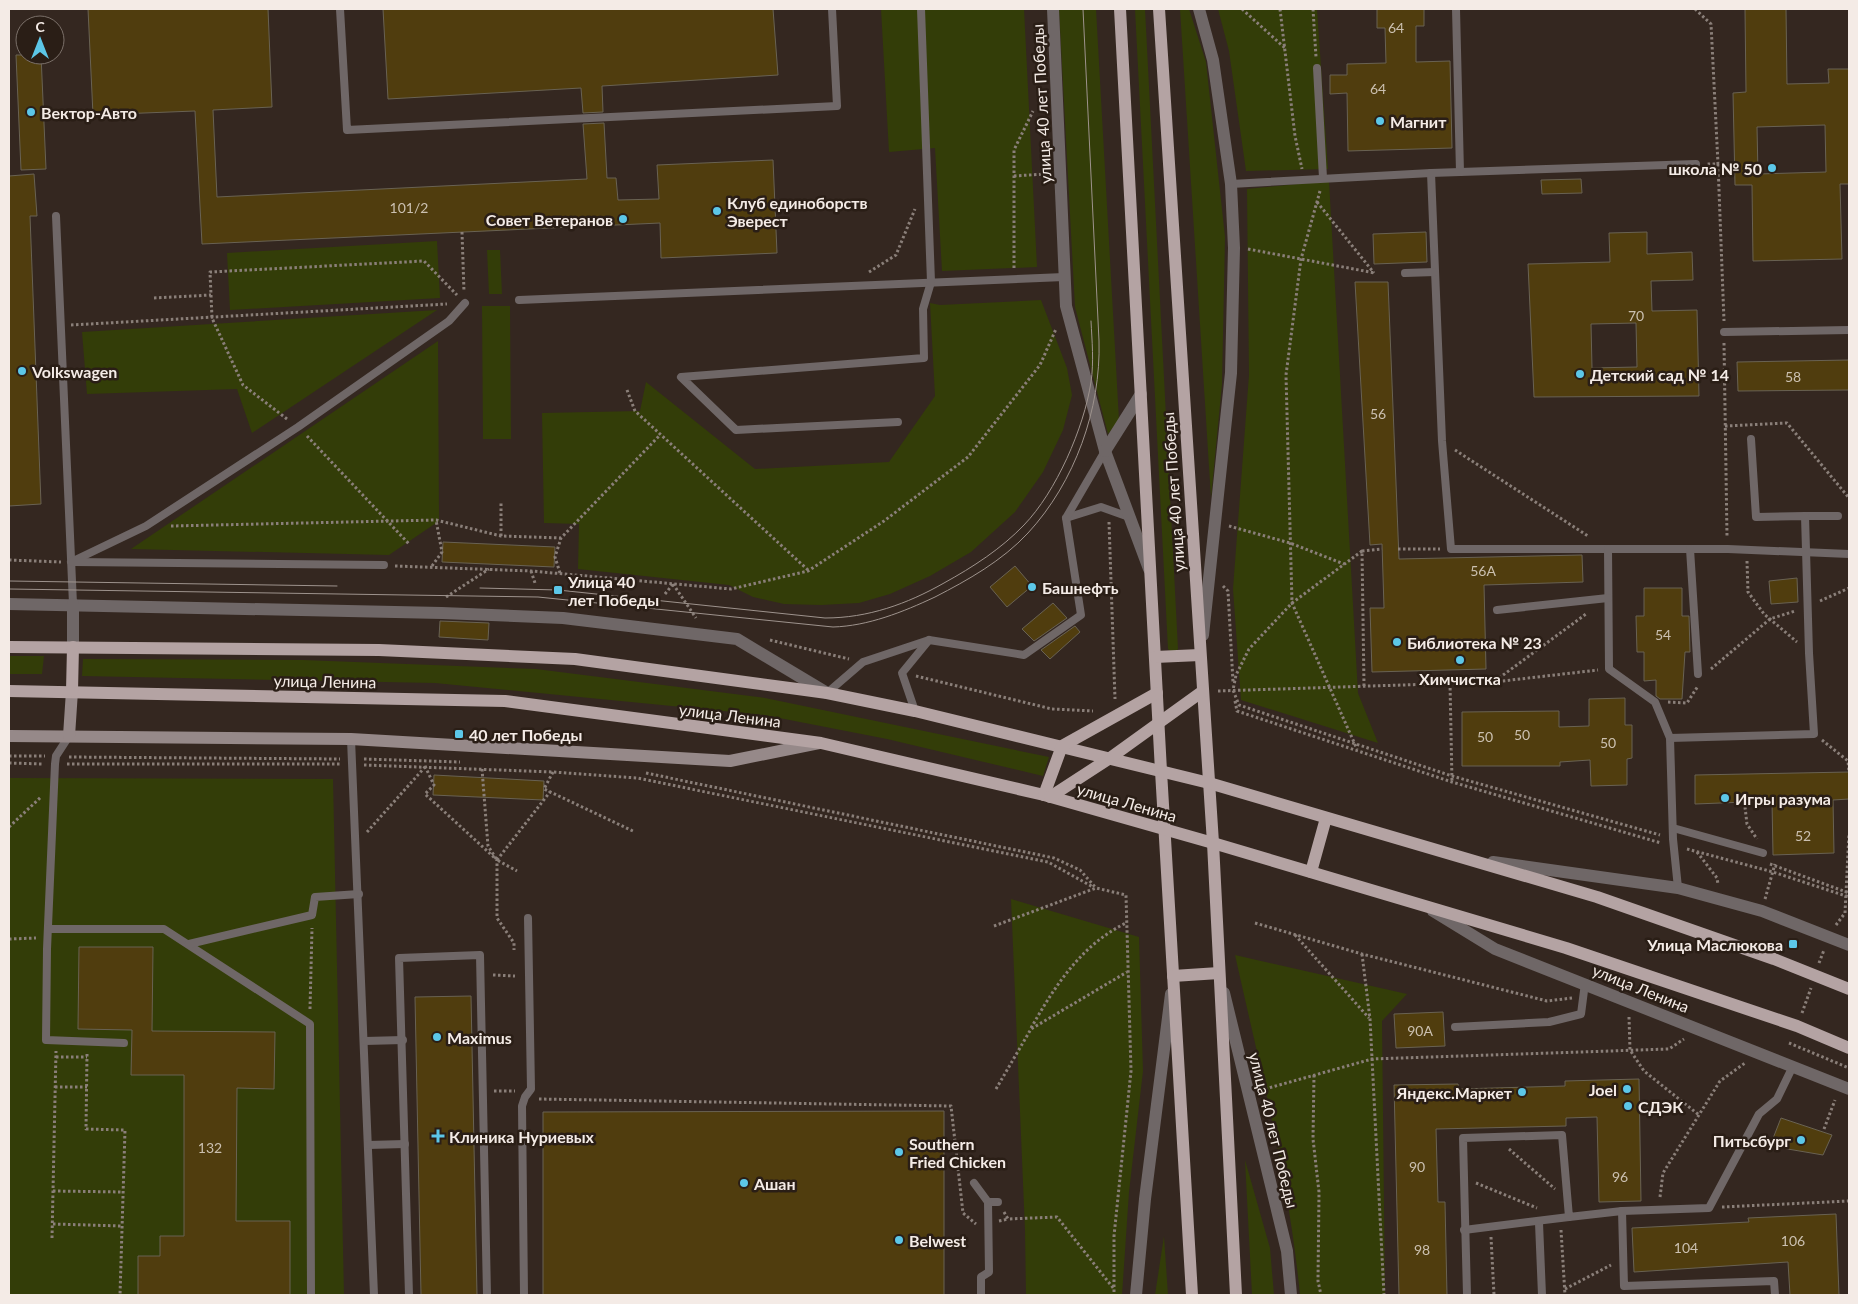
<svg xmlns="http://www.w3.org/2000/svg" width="1858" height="1304" viewBox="0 0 1858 1304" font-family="Lato,sans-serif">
<rect width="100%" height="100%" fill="#342720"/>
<!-- green -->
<g fill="#333d08">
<path d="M881 9H1024L1037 267 942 271 935 148 889 152Z"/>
<path d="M1059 9H1096L1119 420 1108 434 1075 307Z"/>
<path d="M1135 9H1145L1178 649 1174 654 1168 649Z"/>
<path d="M1180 9H1189L1206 62 1225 237 1222 384 1211 498Z"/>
<path d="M1218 9H1317L1328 169 1246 171 1229 51Z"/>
<path d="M1329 181 1358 693 1378 743 1241 700 1233 589 1249 375 1247 189Z"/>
<path d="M437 241 440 298 230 310 227 253Z"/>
<path d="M487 250H500L502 294H489Z"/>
<path d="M1041 300 1067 368 1072 395 1063 430 1043 472 1015 512 971 552 930 576 890 594 859 603 821 605 784 604 753 597 729 585 578 569 579 524 544 523 542 413 640 411 646 382 755 469 889 462 935 396 930 303 940 305Z"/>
<path d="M482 306H510L511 439H483Z"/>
<path d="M437 310 252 433 237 389 87 394 82 332Z"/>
<path d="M438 341 439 521 389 555 131 549Z"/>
<path d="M9 656H44L42 674H9Z"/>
<path d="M83 659 303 660 536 669 765 698 1049 757 1043 776 887 739 764 715 435 683 82 676Z"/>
<path d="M9 778 333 779 344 1295H9Z"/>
<path d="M1011 899 1139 937 1143 1071 1129 1192 1122 1295H1026L1025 1230Z"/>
<path d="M1235 955 1407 994 1382 1021 1385 1295H1300C1289 1181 1260 1067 1235 955Z"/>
<path d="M1245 1160 1270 1248 1274 1295H1252Z"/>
<path d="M1164 1236 1168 1295H1155Z"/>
</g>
<!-- building -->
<g fill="#503d0e" stroke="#696253" fill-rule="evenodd">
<path d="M88 9H268L272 107 213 110 217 197 587 179 583 124 604 123 607 178H616L618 200 659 199 657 165 773 160 777 253 661 258 660 223 202 244 195 111 93 115Z"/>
<path d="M383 9H773L778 75 602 86 603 112 583 113 581 88 388 99Z"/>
<path d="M1377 9H1424V26H1416V62L1450 61 1452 148 1348 151 1347 93 1330 94V75H1347V64L1386 63 1385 28H1377Z"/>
<path d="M1745 9H1786L1787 84 1829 83 1828 69H1849V184H1840L1842 259 1753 261 1752 185H1735L1733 93 1746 92ZM1825 125 1826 172 1758 174 1757 127Z"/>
<path d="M16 55H41L46 169 21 170Z"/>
<path d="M34 174 37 216H30L41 504 9 506V176Z"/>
<path d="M1581 179 1582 193 1542 194 1541 180Z"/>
<path d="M1426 232 1427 262 1374 264 1373 234Z"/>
<path d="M1647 232V254L1692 252 1693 280 1651 281 1652 311 1697 310 1699 396 1534 397 1528 264 1610 262 1609 233ZM1636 323 1637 367 1592 368 1591 324Z"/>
<path d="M1355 282H1388L1399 559 1582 555 1583 582 1484 585 1486 669 1372 672 1370 608H1384L1382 544 1370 545Z"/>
<path d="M1849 360V390L1738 391 1737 362Z"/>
<path d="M443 542 555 547 554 567 442 562Z"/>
<path d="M1015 566 1032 586 1007 607 990 587Z"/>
<path d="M1797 578 1798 602 1771 604 1769 581Z"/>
<path d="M1644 588H1682V616H1689L1690 652H1685L1682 699H1660L1656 696V680L1644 681V652H1637L1636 616H1644Z"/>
<path d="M1053 603 1067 618 1034 641 1022 629Z"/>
<path d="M440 621 489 623 488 640 439 637Z"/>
<path d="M1075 626 1080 632 1050 659 1041 650Z"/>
<path d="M1625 698V725H1632V758L1627 759V785L1591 786 1590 760 1560 762V766H1462V712L1559 711V727L1589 726V699Z"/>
<path d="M1849 772V799L1833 800 1834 853 1773 855 1772 801 1695 804V775Z"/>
<path d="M434 775 544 781 543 800 433 795Z"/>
<path d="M79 947H153L152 1031 275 1032 274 1089 237 1088 236 1221H290V1295H138V1256H160V1236H184V1075H131L132 1030 78 1029Z"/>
<path d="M471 996 477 1295H421L415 997Z"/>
<path d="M1443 1012 1445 1046 1396 1048 1394 1014Z"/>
<path d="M1639 1079 1641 1201 1599 1202 1597 1117 1566 1118V1126L1436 1129 1438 1202H1445L1447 1295H1399L1394 1085 1458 1084 1459 1089 1565 1086V1081Z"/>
<path d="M944 1111V1295H543V1112Z"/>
<path d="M1781 1118 1832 1135 1823 1155 1770 1146Z"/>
<path d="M1836 1214 1839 1295H1790L1788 1262 1634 1272 1632 1228 1749 1222 1748 1218Z"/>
</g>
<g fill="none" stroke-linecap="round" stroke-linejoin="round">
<!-- path -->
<g stroke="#8a7f79" stroke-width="3" stroke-dasharray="2.5 2.5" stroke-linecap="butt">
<path d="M1242 9 1286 49"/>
<path d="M1280 9 1295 136 1302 169"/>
<path d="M1313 9 1316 57"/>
<path d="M1695 9 1711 24 1718 164H1706"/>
<path d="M1718 164 1724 321"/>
<path d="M1014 176 1045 174"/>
<path d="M1320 191 1301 259 1286 375 1292 603 1357 749"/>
<path d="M1317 202 1374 273"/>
<path d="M462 232 464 292"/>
<path d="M1248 249 1375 273"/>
<path d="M1014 268V150L1033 111"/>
<path d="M869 272 896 255 915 209"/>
<path d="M154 298 211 295"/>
<path d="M71 325 447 304"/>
<path d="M1724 343 1727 536"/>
<path d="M627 390 635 411 808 570"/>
<path d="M287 419 243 385 212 318 210 272 424 261 457 295"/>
<path d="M1725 426 1787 423 1849 498"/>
<path d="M307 436 410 545"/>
<path d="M1455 450 1588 536"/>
<path d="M1109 522 1115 699"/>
<path d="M171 526 436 520 501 536 561 538"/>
<path d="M1229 526 1290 543 1344 564"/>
<path d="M501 536V503"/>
<path d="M1398 549H1440"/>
<path d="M1362 551 1292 603 1249 649 1236 675 1233 690 1239 705 1452 776 1660 835"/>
<path d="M9 560 61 562"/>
<path d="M1747 561 1748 592 1764 614 1797 642"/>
<path d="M395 566 531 571 731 589 808 571 884 521 968 457 1040 365 1056 329"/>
<path d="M432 566 442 552 436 520"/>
<path d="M531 571 535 583"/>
<path d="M560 573 555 557 561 538 660 435"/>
<path d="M673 584 696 618"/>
<path d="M1223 586 1228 591 1233 682"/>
<path d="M665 594 673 584"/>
<path d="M446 597 489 569"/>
<path d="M1820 601 1849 588"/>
<path d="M770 640 849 659"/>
<path d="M1711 669 1770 619 1795 611"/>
<path d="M916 676 1052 709 1093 711"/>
<path d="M1495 681 1586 614"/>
<path d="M1450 683 1452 782"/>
<path d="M1364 686 1362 551 1382 549"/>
<path d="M1218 691 1494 682 1598 670"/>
<path d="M1235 701 1237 711 1452 782 1661 843"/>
<path d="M1668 702 1687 703 1698 686"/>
<path d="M1822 740 1848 761 1849 772"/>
<path d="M9 756H45"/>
<path d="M69 757 340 759"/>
<path d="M364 759 460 762"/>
<path d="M9 763 43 764"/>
<path d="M67 764H341"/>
<path d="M364 765 553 772 637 778 1048 862 1093 887"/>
<path d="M425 766 434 785 425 794 497 860V918L514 943V950"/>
<path d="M482 769 488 846 497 860 517 871"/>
<path d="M553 772 544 789 635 832"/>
<path d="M646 773 1054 858 1080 870 1096 888"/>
<path d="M1745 807 1747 824 1757 839"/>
<path d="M9 827 41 797"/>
<path d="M367 832 425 767"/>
<path d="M1687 849 1773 872 1849 897"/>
<path d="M1697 852 1717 878 1718 884"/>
<path d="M497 860 550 792"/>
<path d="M1770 864 1849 893"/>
<path d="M1765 899 1775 864"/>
<path d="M1255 923 1362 954 1547 1001 1572 998"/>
<path d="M1836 925 1845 913 1849 833"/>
<path d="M994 926 1096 888 1126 895 1131 1071 1114 1236V1295"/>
<path d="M1295 935 1369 1018"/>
<path d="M9 939 36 938"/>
<path d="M1362 954 1370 1019 1384 1295"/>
<path d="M1819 963 1824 950"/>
<path d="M493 975 515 976"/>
<path d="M310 1009 312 928"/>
<path d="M1802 1013 1811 988"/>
<path d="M1629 1017 1630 1050 1644 1071 1699 1115"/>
<path d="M1031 1028C1055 986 1081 945 1126 923"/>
<path d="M1789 1043 1849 1068"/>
<path d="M87 1054 86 1129 125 1130 120 1295"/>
<path d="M56 1057H87"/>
<path d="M1314 1075 1313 1139 1319 1192 1318 1281 1321 1295"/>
<path d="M55 1087H87"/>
<path d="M996 1089 1031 1029 1127 972"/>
<path d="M1265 1089 1372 1059 1669 1049 1684 1039"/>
<path d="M494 1091H515"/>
<path d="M539 1099 951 1106 963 1213 976 1224"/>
<path d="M1824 1129 1835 1100"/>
<path d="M1509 1149 1555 1189"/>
<path d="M1476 1183 1537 1208"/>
<path d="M53 1191 123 1192"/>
<path d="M1660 1197 1663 1173 1720 1081 1745 1063"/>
<path d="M1722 1207 1849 1201"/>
<path d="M1004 1212 1008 1219 1057 1217 1114 1289"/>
<path d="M999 1221 1008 1219"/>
<path d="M53 1224 122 1226"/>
<path d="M1561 1230 1565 1295"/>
<path d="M1491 1237 1494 1295"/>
<path d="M52 1238 56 1051"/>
<path d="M1565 1289 1611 1265"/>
</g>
<!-- lane -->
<g stroke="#6f6767" stroke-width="8">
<path d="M340 9 347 130 837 106 832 9"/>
<path d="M1456 9 1460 172"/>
<path d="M1317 68 1323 178"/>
<path d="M1431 173 1442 441 1451 549H1728L1849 554"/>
<path d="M1231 184 1431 173 1696 164"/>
<path d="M56 216 73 604"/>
<path d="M1405 273 1435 272"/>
<path d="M519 300 1064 277"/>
<path d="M1724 332 1849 330"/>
<path d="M898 422 736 430 681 377 924 358 923 309 931 282 921 9"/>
<path d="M1805 516H1838"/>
<path d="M1066 518 1101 507 1129 517"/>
<path d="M1608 549 1609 669 1655 702 1670 738 1673 839 1678 888"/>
<path d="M1690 549 1698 674"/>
<path d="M71 562 146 526 298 427 449 321 465 303"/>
<path d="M73 562 384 565"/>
<path d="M1497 610 1608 598"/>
<path d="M827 693 863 662 929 640 1024 655 1081 615 1066 518 1105 451"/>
<path d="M915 711 902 673 929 640"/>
<path d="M69 736 56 756 55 764 47 949 46 1040 124 1043"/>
<path d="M1670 738 1814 734 1809 653 1805 516 1756 517 1751 439"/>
<path d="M351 739 374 1295"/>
<path d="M1673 828 1763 853"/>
<path d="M48 929H164L310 1024 311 1295"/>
<path d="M189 944 312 915 315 897 359 894"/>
<path d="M1455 1027 1549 1022 1581 1014 1585 983"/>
<path d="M365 1041 403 1040"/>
<path d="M368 1145 405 1144"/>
<path d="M974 1183 988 1202H998"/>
<path d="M1622 1211 1624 1286 1774 1281 1775 1295"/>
<path d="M1539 1223 1542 1295"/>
<path d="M1464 1230 1569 1217"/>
<path d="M409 1295 399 958 480 955 487 1295"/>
<path d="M524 1295 522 1106 525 1097 531 1089 528 918"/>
<path d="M981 1295V1277L989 1272 988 1202"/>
<path d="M1467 1295 1463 1138 1562 1135 1569 1217 1622 1211 1709 1208 1759 1114 1777 1099 1793 1066"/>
</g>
<!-- street -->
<g stroke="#6f6767" stroke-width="12">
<path d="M1053 9 1066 306 1105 451 1149 569"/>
<path d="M1199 9 1213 60 1231 184 1234 248 1231 373 1203 635"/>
<path d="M1105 451 1141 394"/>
<path d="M9 604 442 613 563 618 737 639 827 693"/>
<path d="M73 647V604"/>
<path d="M1493 862 1678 888 1762 911 1849 945"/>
<path d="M1433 911 1495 949 1849 1089"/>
<path d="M1224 993 1287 1251 1291 1295"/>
<path d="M1136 1295 1145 1199 1171 994"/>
</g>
<!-- secondary -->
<g stroke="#968989" stroke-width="12">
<path d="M9 736 351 739 730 761 819 743"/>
<path d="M69 736 72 691"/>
</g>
<!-- primary -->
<g stroke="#b4a3a3" stroke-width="12">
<path d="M1120 9 1161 771 1192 1295"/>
<path d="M1159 9 1213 843 1236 1295"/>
<path d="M9 647 379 650 575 659 827 693 915 711 1209 783 1597 897 1774 959 1849 989"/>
<path d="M1155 657 1200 655"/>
<path d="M9 691 505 701 821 743 1044 795 1213 843 1566 948 1797 1026 1849 1048"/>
<path d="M72 691 73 647"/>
<path d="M1044 795 1062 746 1157 693"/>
<path d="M1050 797 1110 758 1203 691"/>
<path d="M1311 872 1326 818"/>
<path d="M1173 976 1219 973"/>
</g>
<!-- tram -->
<g stroke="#9e938d" stroke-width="1">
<path d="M9 581 337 586"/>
<path d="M480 588 558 590 825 618C868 618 907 604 944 583 973 567 1001 549 1024 525 1056 492 1084 428 1091 382 1094 362 1092 341 1091 321"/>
<path d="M9 589 538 597 833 627C868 626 903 612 935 597 968 580 1002 561 1028 533 1075 482 1101 409 1099 341L1083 9"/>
</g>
</g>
<!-- markers -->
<g fill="#5cc7e8" stroke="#2a1e16" stroke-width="2">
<circle cx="31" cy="112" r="5"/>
<circle cx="1380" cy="121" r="5"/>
<circle cx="1772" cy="168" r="5"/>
<circle cx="717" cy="211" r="5"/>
<circle cx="623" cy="219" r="5"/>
<circle cx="22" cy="371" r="5"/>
<circle cx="1580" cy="374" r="5"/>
<circle cx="1032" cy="587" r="5"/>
<rect x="553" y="585" width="10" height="10" rx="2.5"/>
<circle cx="1397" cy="642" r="5"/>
<circle cx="1460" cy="660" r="5"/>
<rect x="454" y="729" width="10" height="10" rx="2.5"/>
<circle cx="1725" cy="798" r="5"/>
<rect x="1788" y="939" width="10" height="10" rx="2.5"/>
<circle cx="437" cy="1037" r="5"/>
<circle cx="1627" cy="1089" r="5"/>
<circle cx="1522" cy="1092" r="5"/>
<circle cx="1628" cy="1106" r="5"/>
<path d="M435.5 1128.5h5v5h5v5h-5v5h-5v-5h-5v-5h5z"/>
<circle cx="1801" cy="1140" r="5"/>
<circle cx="899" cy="1152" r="5"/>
<circle cx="744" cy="1183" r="5"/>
<circle cx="899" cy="1240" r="5"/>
</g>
<g text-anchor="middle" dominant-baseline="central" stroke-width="5" stroke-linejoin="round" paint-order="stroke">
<!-- number labels -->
<g font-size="14" fill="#cbc0b0">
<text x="1396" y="27">64</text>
<text x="1378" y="88">64</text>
<text x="409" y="207">101/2</text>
<text x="1636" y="315">70</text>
<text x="1793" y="376">58</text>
<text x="1378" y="413">56</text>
<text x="1483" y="570">56А</text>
<text x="1663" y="634">54</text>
<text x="1522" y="734">50</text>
<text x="1485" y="736">50</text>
<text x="1608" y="742">50</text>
<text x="1803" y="835">52</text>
<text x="1420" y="1030">90А</text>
<text x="210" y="1147">132</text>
<text x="1417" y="1166">90</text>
<text x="1620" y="1176">96</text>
<text x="1793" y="1240">106</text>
<text x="1686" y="1247">104</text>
<text x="1422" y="1249">98</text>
</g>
<!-- street labels -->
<g font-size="16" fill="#f4ebe6" stroke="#2a1e16">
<text transform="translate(1041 104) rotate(-93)">улица 40 лет Победы</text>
<text transform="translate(1173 492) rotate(-94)">улица 40 лет Победы</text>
<text transform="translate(325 681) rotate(1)">улица Ленина</text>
<text transform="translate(730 715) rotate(7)">улица Ленина</text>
<text transform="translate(1127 802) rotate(16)">улица Ленина</text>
<text transform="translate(1641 988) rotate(22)">улица Ленина</text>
<text transform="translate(1274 1130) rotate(76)">улица 40 лет Победы</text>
</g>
<!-- poi labels -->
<g font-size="16" font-weight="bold" fill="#f4ebe6" stroke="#2a1e16" text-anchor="start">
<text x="41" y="112">Вектор-Авто</text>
<text x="1390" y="121">Магнит</text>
<text x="1762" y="168" text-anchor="end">школа № 50</text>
<text x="727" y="202">Клуб единоборств<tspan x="727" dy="18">Эверест</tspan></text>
<text x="613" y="219" text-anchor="end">Совет Ветеранов</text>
<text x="32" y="371">Volkswagen</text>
<text x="1590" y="374">Детский сад № 14</text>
<text x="568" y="581">Улица 40<tspan x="568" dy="18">лет Победы</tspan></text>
<text x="1042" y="587">Башнефть</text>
<text x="1407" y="642">Библиотека № 23</text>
<text x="1460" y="678" text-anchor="middle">Химчистка</text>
<text x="469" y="734">40 лет Победы</text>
<text x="1735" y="798">Игры разума</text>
<text x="1783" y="944" text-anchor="end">Улица Маслюкова</text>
<text x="447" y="1037">Maximus</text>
<text x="1617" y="1089" text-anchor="end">Joel</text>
<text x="1512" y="1092" text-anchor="end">Яндекс.Маркет</text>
<text x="1638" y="1106">СДЭК</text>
<text x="449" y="1136">Клиника Нуриевых</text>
<text x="1791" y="1140" text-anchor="end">Питьсбург</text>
<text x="909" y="1143">Southern<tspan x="909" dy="18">Fried Chicken</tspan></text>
<text x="754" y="1183">Ашан</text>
<text x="909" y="1240">Belwest</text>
</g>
</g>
<!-- border -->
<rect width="1858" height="1304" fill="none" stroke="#f4ebe6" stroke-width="20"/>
<!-- north arrow -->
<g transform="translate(40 40)"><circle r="24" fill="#2a1e16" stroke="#7b7069"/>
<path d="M0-4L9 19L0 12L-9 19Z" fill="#5cc7e8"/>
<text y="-8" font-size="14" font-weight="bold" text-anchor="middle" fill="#f4ebe6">С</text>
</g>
</svg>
